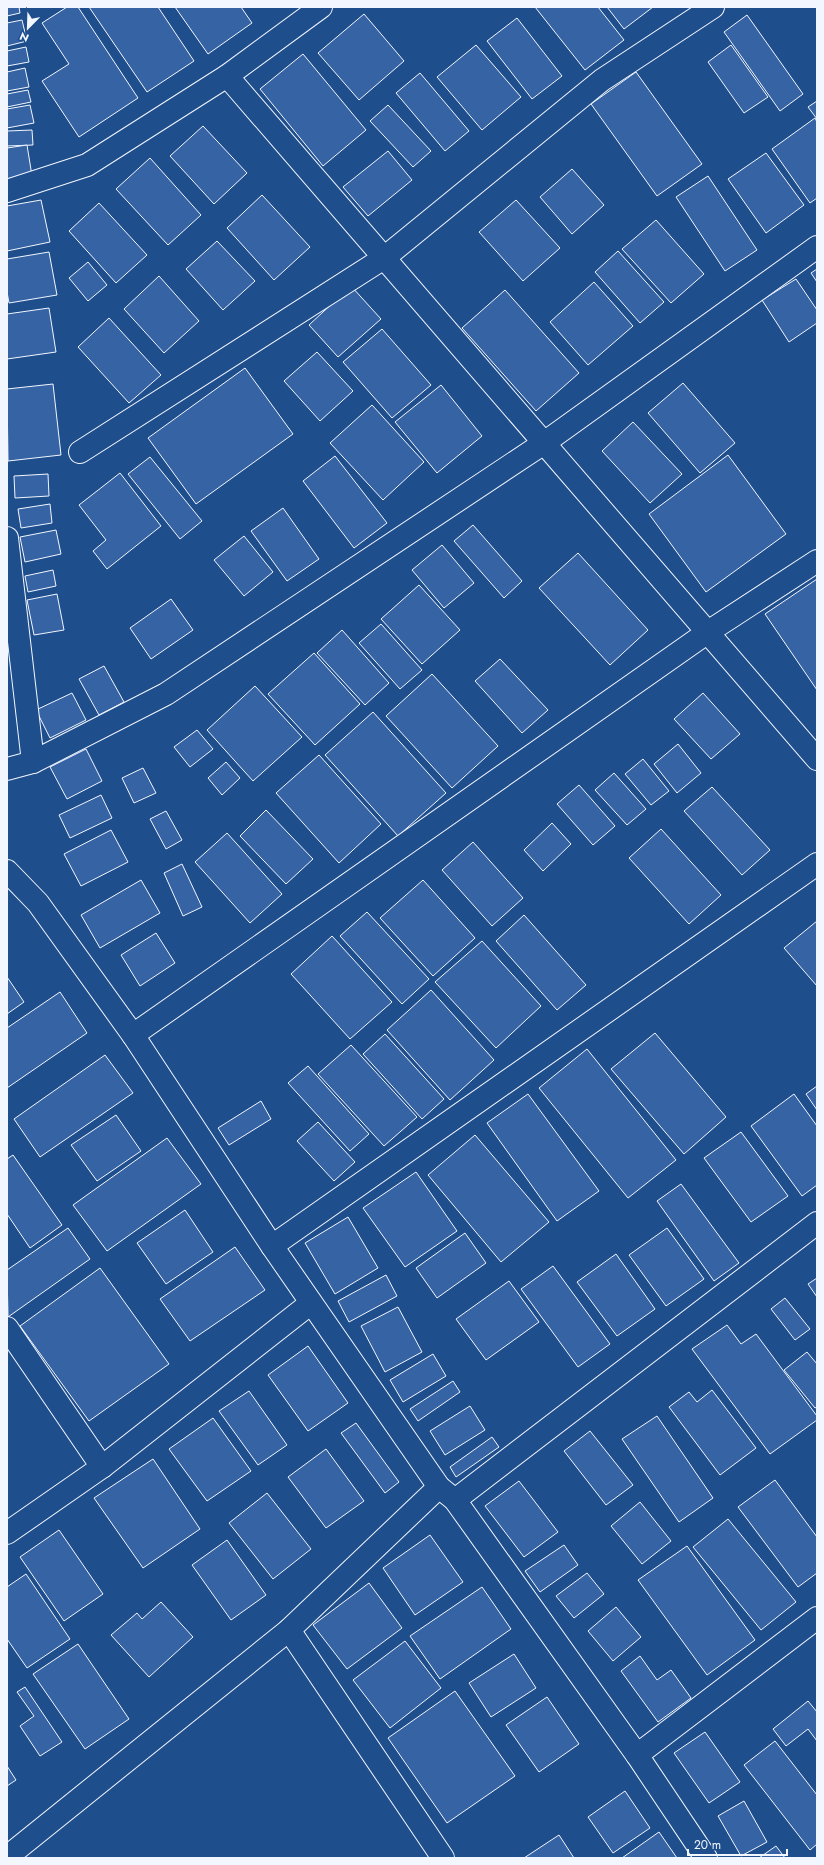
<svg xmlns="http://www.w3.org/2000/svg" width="824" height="1865" viewBox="0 0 824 1865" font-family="Jost,sans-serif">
<rect width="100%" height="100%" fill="#1f4e8c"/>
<!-- building -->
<g fill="#3563a3" stroke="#f2f6ff">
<path d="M7 7H19L20 13 7 16Z"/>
<path d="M67 7H78L138 98 79 137 42 81 69 64 42 23Z"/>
<path d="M89 7H158L194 61 147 92Z"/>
<path d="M175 7H241L252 23 208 54Z"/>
<path d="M535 7H598L624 40 585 70Z"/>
<path d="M607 7H653L624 29Z"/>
<path d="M364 14 404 61 359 100 318 53Z"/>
<path d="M747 15 803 94 780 111 724 32Z"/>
<path d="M517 18 562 76 532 99 487 41Z"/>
<path d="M22 20 27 41 7 46V23Z"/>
<path d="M476 45 521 97 482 130 437 77Z"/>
<path d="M731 45 768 97 744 113 708 62Z"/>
<path d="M26 47 29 62 7 66V51Z"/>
<path d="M303 54 366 130 323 166 260 89Z"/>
<path d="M25 68 29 87 7 91V72Z"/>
<path d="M636 72 702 164 657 196 591 104Z"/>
<path d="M420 73 469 131 445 151 396 93Z"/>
<path d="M28 90 31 102 7 107V94Z"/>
<path d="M817 101V119L808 107Z"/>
<path d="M30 105 34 123 7 128V109Z"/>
<path d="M388 105 431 151 413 167 370 121Z"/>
<path d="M815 118 817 122V198L810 203 772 149Z"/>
<path d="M203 126 247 173 214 204 170 156Z"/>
<path d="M32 130 33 145 7 146V131Z"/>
<path d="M27 145 32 176 7 180V148Z"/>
<path d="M388 151 412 180 368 216 343 187Z"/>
<path d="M766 153 804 205 766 233 728 179Z"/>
<path d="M150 158 201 215 168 245 116 189Z"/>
<path d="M572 169 604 205 572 234 540 197Z"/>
<path d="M708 176 757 250 725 271 676 197Z"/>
<path d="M262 195 310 247 274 280 227 228Z"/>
<path d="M41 200 50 242 7 251V206Z"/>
<path d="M516 200 560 248 523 281 479 232Z"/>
<path d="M99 203 147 255 116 283 69 231Z"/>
<path d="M656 220 704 274 671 303 622 249Z"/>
<path d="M217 241 255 281 223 310 186 269Z"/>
<path d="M618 251 664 302 640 323 595 272Z"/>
<path d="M49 252 57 295 9 303 7 292V259Z"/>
<path d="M88 262 107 285 88 301 69 278Z"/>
<path d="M817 269V282L811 273Z"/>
<path d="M159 276 199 321 164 353 124 309Z"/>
<path d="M796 279 817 310V323L789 342 762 300Z"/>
<path d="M594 282 633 326 588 365 550 322Z"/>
<path d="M351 286 381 319 338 357 309 325Z"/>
<path d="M505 290 579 373 536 411 462 328Z"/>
<path d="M49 308 56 352 7 359V314Z"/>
<path d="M109 318 161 375 129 403 78 347Z"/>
<path d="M382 329 431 385 392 418 343 362Z"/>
<path d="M317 352 353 391 320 421 284 381Z"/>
<path d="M245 368 293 434 196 504 148 438Z"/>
<path d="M683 383 735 443 700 473 648 413Z"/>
<path d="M53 384 61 455 8 461 7 389Z"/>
<path d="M441 385 482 436 437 473 395 422Z"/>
<path d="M372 405 424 462 383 500 330 443Z"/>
<path d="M633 422 682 474 650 503 602 451Z"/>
<path d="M728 455 786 534 706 592 649 514Z"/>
<path d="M335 456 387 523 354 548 303 481Z"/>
<path d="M150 457 202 521 180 539 128 474Z"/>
<path d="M120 473 161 526 107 569 93 551 106 540 79 505Z"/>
<path d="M48 474 49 496 15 498 14 476Z"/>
<path d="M50 504 52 523 21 528 18 509Z"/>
<path d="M283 508 319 559 287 581 251 531Z"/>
<path d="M473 525 522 581 504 598 454 541Z"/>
<path d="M56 530 61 554 25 562 20 537Z"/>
<path d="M244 536 273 572 244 596 214 560Z"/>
<path d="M442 545 474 583 444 608 412 570Z"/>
<path d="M578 553 648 630 610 665 539 588Z"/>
<path d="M53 570 56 586 28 592 25 576Z"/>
<path d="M817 579V690L765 614Z"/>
<path d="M419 585 460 630 422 664 381 619Z"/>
<path d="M57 594 64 630 34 635 27 600Z"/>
<path d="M171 599 193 630 151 659 130 628Z"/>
<path d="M381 624 422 670 400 689 359 643Z"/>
<path d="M342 630 389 683 365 705 317 653Z"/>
<path d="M314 653 360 704 315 745 268 694Z"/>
<path d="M500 659 548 710 522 733 475 681Z"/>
<path d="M104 666 124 702 99 715 79 679Z"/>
<path d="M432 674 498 746 452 788 386 716Z"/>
<path d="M255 686 302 737 253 781 207 730Z"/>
<path d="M72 693 86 720 50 738 36 710Z"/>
<path d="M703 693 740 734 711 759 674 719Z"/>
<path d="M373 712 446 793 398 836 325 755Z"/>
<path d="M197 730 213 749 190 767 174 747Z"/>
<path d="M678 744 701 773 677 793 654 764Z"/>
<path d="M86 749 102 781 67 799 50 767Z"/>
<path d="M319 755 381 824 339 863 276 793Z"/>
<path d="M643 759 669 791 651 805 625 774Z"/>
<path d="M226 762 240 778 222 795 208 778Z"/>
<path d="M143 768 156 793 134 803 122 778Z"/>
<path d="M614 773 646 809 627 825 595 790Z"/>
<path d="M579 785 615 826 593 845 557 804Z"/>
<path d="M712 787 770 850 742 875 684 811Z"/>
<path d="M101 795 112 818 70 838 59 815Z"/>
<path d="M266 810 313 859 286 884 240 836Z"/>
<path d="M166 811 182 840 166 849 150 819Z"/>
<path d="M552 823 571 844 543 871 524 850Z"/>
<path d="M661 829 721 895 689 924 629 858Z"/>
<path d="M111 830 128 862 81 886 64 854Z"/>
<path d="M227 833 282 894 250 923 195 862Z"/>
<path d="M473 842 523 898 492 926 442 870Z"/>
<path d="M182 864 202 907 183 916 164 873Z"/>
<path d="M141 880 160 913 100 948 81 915Z"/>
<path d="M423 880 475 938 433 976 380 918Z"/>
<path d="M367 912 429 979 402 1004 340 936Z"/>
<path d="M524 915 586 985 557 1010 496 941Z"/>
<path d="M817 921V986L784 948Z"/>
<path d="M156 933 175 963 140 986 121 955Z"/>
<path d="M332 936 392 1002 350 1039 291 974Z"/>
<path d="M482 941 541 1006 496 1048 435 982Z"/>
<path d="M7 977 24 1002 7 1014Z"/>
<path d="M431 990 494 1060 450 1100 387 1030Z"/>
<path d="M60 992 87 1033 7 1088V1028Z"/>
<path d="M655 1033 726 1117 684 1154 611 1069Z"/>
<path d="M385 1034 444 1099 422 1119 363 1054Z"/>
<path d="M351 1045 417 1117 384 1146 318 1074Z"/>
<path d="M587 1049 676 1160 628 1198 539 1088Z"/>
<path d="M105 1055 133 1093 40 1157 14 1119Z"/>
<path d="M308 1066 369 1134 350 1151 288 1083Z"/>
<path d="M817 1086V1110L806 1094Z"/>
<path d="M528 1094 599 1191 557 1221 487 1123Z"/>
<path d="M794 1094 817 1126V1185L802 1196 751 1126Z"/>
<path d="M261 1101 271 1119 229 1145 218 1128Z"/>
<path d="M116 1115 141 1151 97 1181 71 1145Z"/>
<path d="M318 1122 355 1162 334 1181 297 1141Z"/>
<path d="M741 1132 788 1196 751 1222 704 1158Z"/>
<path d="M475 1135 549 1222 501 1262 428 1175Z"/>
<path d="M167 1138 201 1184 107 1251 73 1205Z"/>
<path d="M13 1155 62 1225 30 1248 7 1214V1159Z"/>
<path d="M416 1172 457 1231 405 1267 363 1208Z"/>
<path d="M681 1184 739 1263 714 1281 657 1201Z"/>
<path d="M185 1210 213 1252 166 1284 137 1243Z"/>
<path d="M348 1217 378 1268 335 1294 305 1243Z"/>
<path d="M68 1228 90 1259 8 1317 7 1270Z"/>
<path d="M667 1228 704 1279 666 1306 629 1255Z"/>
<path d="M465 1233 486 1263 437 1298 416 1268Z"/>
<path d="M235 1247 265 1290 190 1341 160 1299Z"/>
<path d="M616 1254 655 1309 617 1336 577 1282Z"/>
<path d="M553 1266 610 1344 578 1367 521 1289Z"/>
<path d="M100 1268 169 1364 89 1421 20 1326Z"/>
<path d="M386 1275 397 1296 349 1322 338 1301Z"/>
<path d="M817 1278V1297L808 1284Z"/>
<path d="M509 1281 539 1322 486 1360 456 1319Z"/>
<path d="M785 1298 810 1329 795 1340 771 1309Z"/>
<path d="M398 1307 422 1352 385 1372 361 1326Z"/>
<path d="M727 1325 741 1344 756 1334 817 1416V1420L770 1454 692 1349Z"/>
<path d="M308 1346 348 1403 308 1431 268 1375Z"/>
<path d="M807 1352 817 1364V1407L815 1408 784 1370Z"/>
<path d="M433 1354 446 1376 403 1402 390 1380Z"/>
<path d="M453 1381 460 1392 418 1421 410 1409Z"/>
<path d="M712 1390 756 1448 720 1475 669 1407 689 1392 697 1402Z"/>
<path d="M249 1391 287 1445 258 1465 219 1411Z"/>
<path d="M470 1406 485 1430 445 1455 430 1431Z"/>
<path d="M657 1416 713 1498 679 1522 622 1439Z"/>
<path d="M213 1418 251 1471 207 1501 169 1449Z"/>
<path d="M356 1423 399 1482 385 1493 341 1433Z"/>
<path d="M590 1431 633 1485 606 1505 564 1451Z"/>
<path d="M492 1437 499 1447 456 1477 450 1467Z"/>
<path d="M326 1449 364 1501 326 1528 288 1477Z"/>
<path d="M153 1459 200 1529 143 1568 94 1498Z"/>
<path d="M775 1480 817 1537V1573L798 1587 738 1507Z"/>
<path d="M519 1481 558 1532 524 1557 485 1506Z"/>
<path d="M267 1493 311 1549 273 1579 229 1523Z"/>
<path d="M640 1502 671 1541 642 1564 611 1526Z"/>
<path d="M728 1519 796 1602 761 1630 693 1547Z"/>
<path d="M59 1530 103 1594 64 1621 20 1557Z"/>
<path d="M430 1535 463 1582 415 1615 383 1568Z"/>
<path d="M227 1540 266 1595 231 1620 192 1565Z"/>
<path d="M564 1545 578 1565 540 1592 525 1571Z"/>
<path d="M687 1546 755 1640 707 1675 638 1580Z"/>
<path d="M587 1573 604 1594 574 1618 556 1596Z"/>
<path d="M26 1574 70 1639 27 1668 7 1639V1587Z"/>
<path d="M369 1583 402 1628 347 1669 313 1625Z"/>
<path d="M482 1587 511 1629 440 1679 410 1636Z"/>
<path d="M161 1602 193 1637 149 1677 111 1635 137 1613 142 1619Z"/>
<path d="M616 1607 641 1637 613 1661 588 1631Z"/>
<path d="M405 1641 441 1688 390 1728 353 1680Z"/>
<path d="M78 1644 129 1719 85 1749 33 1674Z"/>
<path d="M514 1654 536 1688 491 1717 469 1683Z"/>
<path d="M640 1656 657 1680 671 1670 691 1698 658 1722 621 1671Z"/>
<path d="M25 1687 62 1742 40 1756 20 1726 34 1716 17 1692Z"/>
<path d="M455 1691 515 1776 447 1823 388 1738Z"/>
<path d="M547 1697 579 1744 539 1772 506 1725Z"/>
<path d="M808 1701 817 1712V1741L808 1729 786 1746 773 1729Z"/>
<path d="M705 1732 740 1782 709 1803 674 1753Z"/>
<path d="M775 1741 817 1795V1844L810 1850 744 1765Z"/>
<path d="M7 1766 16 1780 7 1786Z"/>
<path d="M625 1791 650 1828 613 1853 588 1817Z"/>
<path d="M744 1801 767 1842 741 1856 718 1816Z"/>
<path d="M659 1832 677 1858H622Z"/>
<path d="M559 1835 574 1858H524Z"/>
<path d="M776 1846 785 1858H759Z"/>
</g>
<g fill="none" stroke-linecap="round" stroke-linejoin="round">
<!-- minor casing -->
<g stroke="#f2f6ff" stroke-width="24">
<g id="minor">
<path d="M227 76 817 759"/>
<path d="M7 191 87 165 227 76 321 7"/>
<path d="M80 452 384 258 602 80 713 7"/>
<path d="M7 538 33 762"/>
<path d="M7 769 33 762 166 694 544 443 817 247"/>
<path d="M7 871 38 903 133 1035 272 1246 439 1487 455 1500 637 1755 706 1858"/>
<path d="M133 1035 708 632 817 561"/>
<path d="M272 1246 817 864"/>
<path d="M7 1328 102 1467"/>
<path d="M455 1500 817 1223"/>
<path d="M7 1533 102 1467 311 1303"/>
<path d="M289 1630 443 1858"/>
<path d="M637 1755 817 1618"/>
<path d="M7 1857 289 1630 439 1487"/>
</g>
</g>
<!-- minor -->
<use href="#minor" stroke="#1f4e8c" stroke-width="22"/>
</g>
<!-- border -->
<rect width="824" height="1865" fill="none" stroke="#f2f6ff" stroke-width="16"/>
<!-- north arrow -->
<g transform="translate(28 28) rotate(203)" stroke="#1f4e8c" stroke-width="3" paint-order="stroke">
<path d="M0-3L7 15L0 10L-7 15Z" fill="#f2f6ff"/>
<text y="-6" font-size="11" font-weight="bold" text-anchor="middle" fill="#f2f6ff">N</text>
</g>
<!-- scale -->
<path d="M688 1849v6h99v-6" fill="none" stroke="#f2f6ff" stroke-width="2"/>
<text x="694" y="1849" font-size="12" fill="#f2f6ff" stroke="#1f4e8c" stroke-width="3" paint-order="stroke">20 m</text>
</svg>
